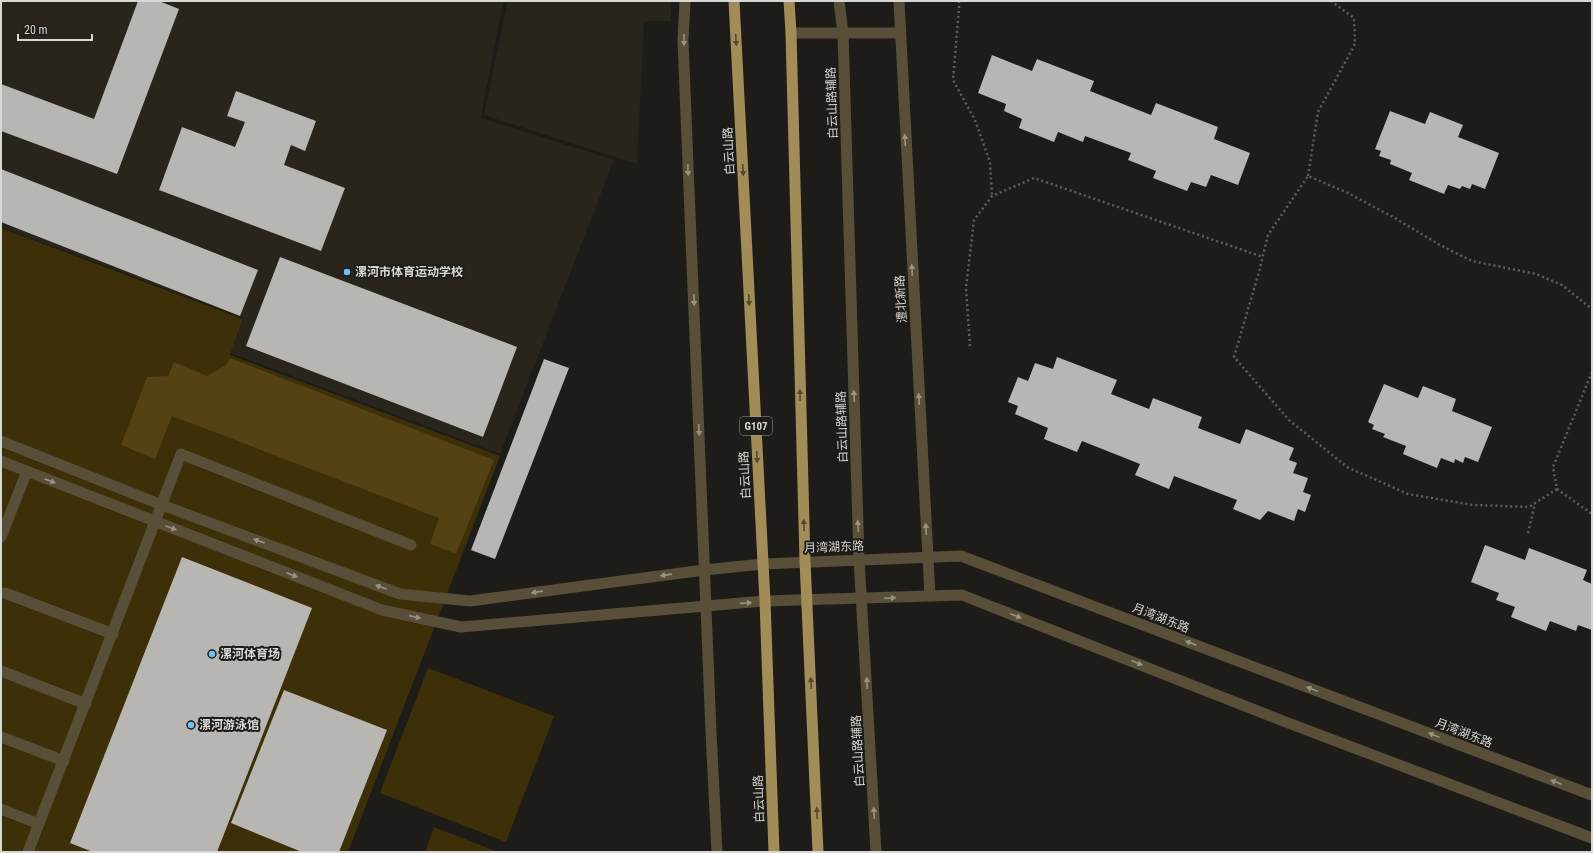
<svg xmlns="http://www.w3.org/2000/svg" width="1593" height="853" viewBox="0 0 1593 853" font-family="'Roboto Condensed','Noto Sans SC',sans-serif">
<rect width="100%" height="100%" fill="#1d1c19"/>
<!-- built -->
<g fill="#29251d">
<path d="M1 1H503L481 118 614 160 500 454 231 353 244 318 1 227Z"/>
<path d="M508 1H671V21H644L637 164 484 115Z"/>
</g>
<!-- green -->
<g fill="#3d2f08">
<path d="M1 228 243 319 230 355 500 456 348 852H1Z"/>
<path d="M428 668 554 716 506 842 380 793Z"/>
<path d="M434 827 498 852H425Z"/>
</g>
<!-- forest -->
<path fill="#544215" d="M230 358 494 460 456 554 430 544 439 518 172 416 155 459 121 445 147 377 168 376 174 362 207 376 226 365Z"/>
<!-- building -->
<g fill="#b7b6b2">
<path d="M138 1H159L179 9 117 174 1 131V84L94 119Z"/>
<path d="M992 55 1032 71 1037 59 1094 81 1090 91 1151 115 1156 103 1218 127 1214 139 1250 153 1238 185 1211 175 1206 187 1191 182 1187 191 1153 178 1156 171 1128 160 1131 153 1085 136 1083 142 1058 132 1054 142 1019 128 1022 119 1004 111 1006 104 978 93Z"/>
<path d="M236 91 316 121 305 151 291 145 284 165 345 188 321 251 159 190 182 127 235 147 245 122 227 116Z"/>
<path d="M1390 111 1425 124 1430 112 1463 125 1458 137 1499 153 1485 189 1472 184 1470 189 1462 186 1460 189 1448 185 1444 194 1409 180 1412 173 1390 164 1391 160 1379 156 1381 151 1375 149Z"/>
<path d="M1 169 258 270 240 316 1 222Z"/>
<path d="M280 257 517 347 483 437 246 346Z"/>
<path d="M1057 357 1117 380 1111 394 1149 409 1153 398 1202 417 1198 428 1240 444 1246 429 1294 448 1289 460 1297 463 1293 473 1308 478 1303 492 1311 495 1305 512 1298 509 1294 521 1268 511 1260 520 1233 509 1237 500 1174 476 1169 489 1135 475 1140 464 1082 441 1077 452 1044 439 1048 428 1015 414 1018 406 1008 402 1018 377 1028 381 1035 363 1053 369Z"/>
<path d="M544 359 569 368 495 559 471 550Z"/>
<path d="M1384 384 1418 398 1423 386 1456 399 1452 411 1492 427 1478 462 1465 457 1463 463 1455 459 1454 463 1441 458 1437 468 1403 454 1406 446 1383 437 1385 434 1372 429 1374 425 1368 422Z"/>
<path d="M1485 545 1525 560 1529 548 1587 570 1583 580 1592 584V630L1578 625 1576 631 1550 621 1546 631 1511 617 1515 607 1496 600 1499 593 1471 582Z"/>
<path d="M182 557 312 608 217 852H93L70 843Z"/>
<path d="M284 690 387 730 339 852H302L231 823Z"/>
</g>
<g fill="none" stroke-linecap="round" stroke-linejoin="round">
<!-- path -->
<g stroke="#605f5c" stroke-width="2.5" stroke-dasharray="2 3" stroke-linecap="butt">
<path d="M959 1V8L953 80 975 120 990 162 992 196"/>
<path d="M1308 176 1318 112 1355 44 1354 18 1331 1"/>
<path d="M970 346 966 288 974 220 992 196 1034 178 1263 257"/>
<path d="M1592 372 1553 467 1557 489 1592 514"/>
<path d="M1557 489 1529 507 1473 505 1408 494 1347 467 1289 420 1234 357 1259 272 1268 235 1308 176 1348 193 1393 217 1440 245 1472 261 1536 274 1562 285 1592 309"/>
<path d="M1528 533 1535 503"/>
</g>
<!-- minor -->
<g stroke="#594f39" stroke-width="11">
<path d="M685 1 683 41 711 732 717 852"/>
<path d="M839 1 843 33 859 559 876 852"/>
<path d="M5 593 113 634"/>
<path d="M1 671 86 704"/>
<path d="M1 737 64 761"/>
<path d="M1 809 39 824"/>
<path d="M28 852 181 454 411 545"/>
</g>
<!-- tertiary -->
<g stroke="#594f39" stroke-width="11">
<path d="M899 1 930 596"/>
<path d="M791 33H900"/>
<path d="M1 441 162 505 400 594 470 601 704 570 763 564 961 556 1592 795"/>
<path d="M1 461 382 610 461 627 765 601 962 595 1283 721 1592 838"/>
<path d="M1 537 27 471"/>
</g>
<!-- trunk -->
<g stroke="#a28c57" stroke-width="11">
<path d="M734 1 765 601 774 852"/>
<path d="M789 1 791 33 805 561 818 852"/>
</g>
</g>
<!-- one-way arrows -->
<defs><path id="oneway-solid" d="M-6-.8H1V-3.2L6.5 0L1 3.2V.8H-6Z"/></defs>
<g fill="#989386">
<use href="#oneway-solid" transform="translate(684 40) rotate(90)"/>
<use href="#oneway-solid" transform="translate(905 140) rotate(-93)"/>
<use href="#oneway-solid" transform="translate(688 170) rotate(88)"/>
<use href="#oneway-solid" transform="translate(912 270) rotate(-93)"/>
<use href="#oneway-solid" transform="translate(694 300) rotate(88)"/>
<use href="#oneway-solid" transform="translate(854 396) rotate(-92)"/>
<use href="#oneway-solid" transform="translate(919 399) rotate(-93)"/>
<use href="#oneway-solid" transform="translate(699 430) rotate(88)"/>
<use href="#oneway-solid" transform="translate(50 481) rotate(21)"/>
<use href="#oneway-solid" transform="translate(858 526) rotate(-92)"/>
<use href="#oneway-solid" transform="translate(171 528) rotate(21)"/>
<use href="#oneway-solid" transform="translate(926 529) rotate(-93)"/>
<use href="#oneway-solid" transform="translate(259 541) rotate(-160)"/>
<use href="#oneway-solid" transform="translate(292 575) rotate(21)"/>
<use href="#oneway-solid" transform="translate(666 575) rotate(172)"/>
<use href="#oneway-solid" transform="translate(381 587) rotate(-160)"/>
<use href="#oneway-solid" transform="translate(537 592) rotate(172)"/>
<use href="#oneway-solid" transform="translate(890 598) rotate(-2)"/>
<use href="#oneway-solid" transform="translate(746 603) rotate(-4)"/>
<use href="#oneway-solid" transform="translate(1016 616) rotate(21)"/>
<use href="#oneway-solid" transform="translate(415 617) rotate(13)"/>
<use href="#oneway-solid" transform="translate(1191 643) rotate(-159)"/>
<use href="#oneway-solid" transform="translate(1137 663) rotate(21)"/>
<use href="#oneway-solid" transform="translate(867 683) rotate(-93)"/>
<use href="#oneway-solid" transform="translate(1312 689) rotate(-159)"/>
<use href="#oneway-solid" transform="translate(1434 735) rotate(-159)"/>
<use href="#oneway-solid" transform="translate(1556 782) rotate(-159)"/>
<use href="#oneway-solid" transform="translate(874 813) rotate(-93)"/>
</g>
<g fill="#524932">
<use href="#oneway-solid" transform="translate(736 40) rotate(87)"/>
<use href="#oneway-solid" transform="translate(743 170) rotate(87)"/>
<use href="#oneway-solid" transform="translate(749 300) rotate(87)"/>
<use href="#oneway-solid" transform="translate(800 395) rotate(-91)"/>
<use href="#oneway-solid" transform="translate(757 457) rotate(87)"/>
<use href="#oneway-solid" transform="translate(804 525) rotate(-92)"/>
<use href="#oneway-solid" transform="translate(811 683) rotate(-93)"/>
<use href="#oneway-solid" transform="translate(817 813) rotate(-93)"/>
</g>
<!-- markers -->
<g fill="#70c2f4" stroke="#1d1c19" stroke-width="1.5">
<circle cx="347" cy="272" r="4"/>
<circle cx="212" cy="654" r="4"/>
<circle cx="191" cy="725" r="4"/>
</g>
<g text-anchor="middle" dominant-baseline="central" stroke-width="4" stroke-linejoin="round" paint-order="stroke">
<!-- shield labels -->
<rect fill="#1d1c19" stroke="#9f9f9c" stroke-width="1" x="740" y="417" width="32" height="18" rx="3"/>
<g font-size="11" font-weight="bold" fill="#d7d7d4">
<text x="756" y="426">G107</text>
</g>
<!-- street labels -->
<g font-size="12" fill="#d7d7d4" stroke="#1d1c19">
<text transform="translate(832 103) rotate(-92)">白云山路辅路</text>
<text transform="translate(729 151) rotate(-93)">白云山路</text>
<text transform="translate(901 299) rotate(-93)">澧北新路</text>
<text transform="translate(842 427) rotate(-92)">白云山路辅路</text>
<text transform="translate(745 475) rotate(-93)">白云山路</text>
<text transform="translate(834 547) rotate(-2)">月湾湖东路</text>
<text transform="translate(1161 618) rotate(21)">月湾湖东路</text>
<text transform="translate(1464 733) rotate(21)">月湾湖东路</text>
<text transform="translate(858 751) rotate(-93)">白云山路辅路</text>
<text transform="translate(759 799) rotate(-92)">白云山路</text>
</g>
<!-- poi labels -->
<g font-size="12" font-weight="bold" fill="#d7d7d4" stroke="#1d1c19" text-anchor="start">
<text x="355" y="272">漯河市体育运动学校</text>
<text x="220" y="654">漯河体育场</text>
<text x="199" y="725">漯河游泳馆</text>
</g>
</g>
<!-- border -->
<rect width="1593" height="853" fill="none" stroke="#d7d7d4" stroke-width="4"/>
<!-- scale -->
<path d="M18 34v6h74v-6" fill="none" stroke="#d7d7d4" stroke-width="2"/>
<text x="24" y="34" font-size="12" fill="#d7d7d4" stroke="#1d1c19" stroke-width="3" paint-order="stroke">20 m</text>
</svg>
